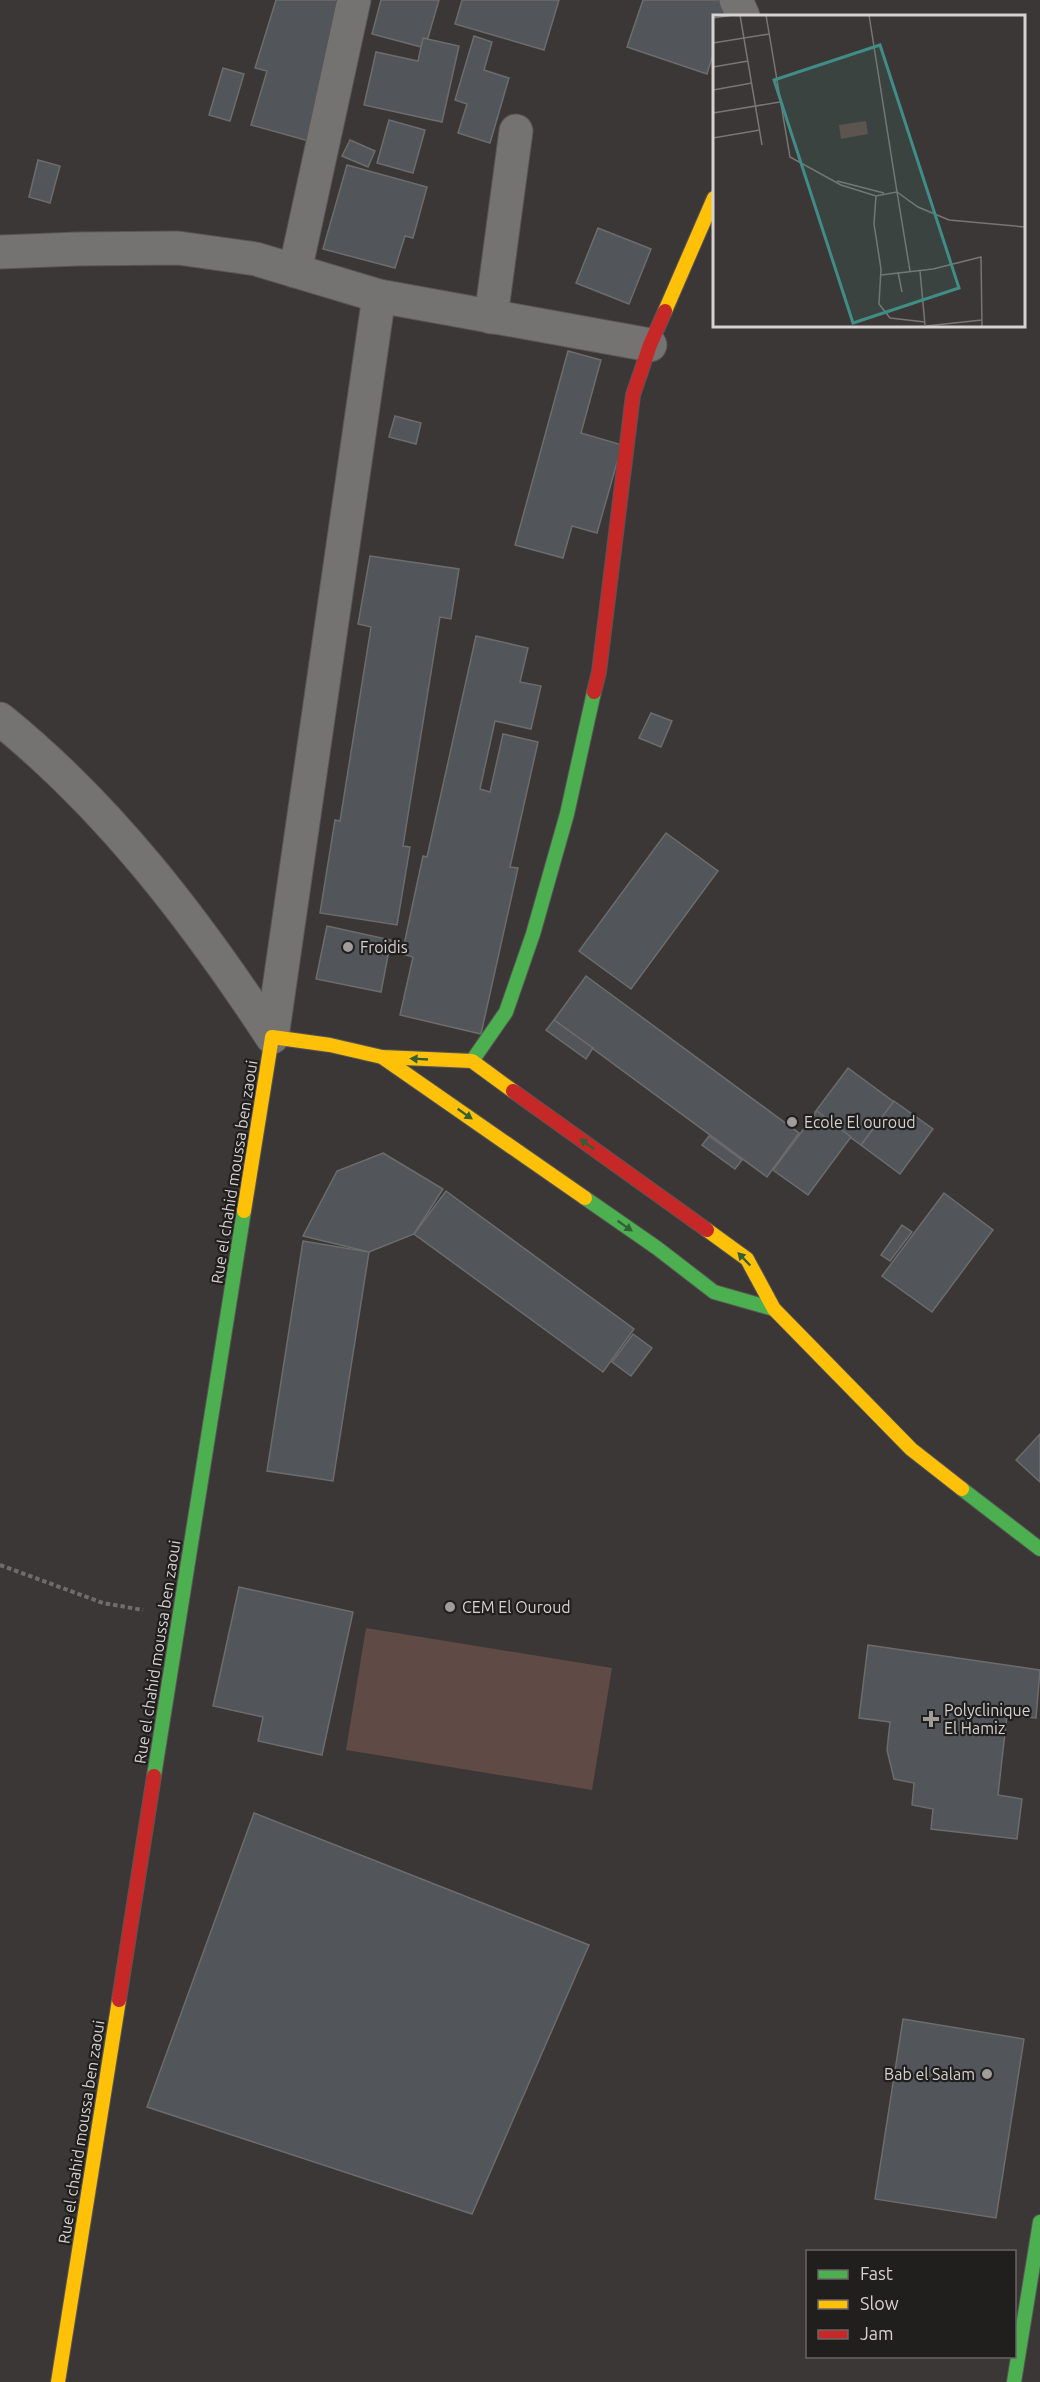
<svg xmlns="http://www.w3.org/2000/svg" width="1040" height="2382" viewBox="0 0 1040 2382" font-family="Ubuntu,sans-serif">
<rect width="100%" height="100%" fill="#3a3736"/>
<!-- green -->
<path fill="#604a46" d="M366 1628 612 1668 592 1790 346 1750Z"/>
<!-- building -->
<g fill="#52565a" stroke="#6d6c6c" stroke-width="1.5">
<path d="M276 0H338L309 141 251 125 267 71 255 68Z"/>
<path d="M381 0H439L425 48 372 34Z"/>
<path d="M462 0H559L544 50 455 24Z"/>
<path d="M643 0H732L727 16H714V51L707 74 627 47Z"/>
<path d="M474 36 492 42 484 70 509 78 490 143 458 133 467 104 455 100Z"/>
<path d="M423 38 459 46 442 122 364 105 376 52 418 61Z"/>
<path d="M223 68 244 74 230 121 209 115Z"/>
<path d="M389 120 425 130 413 173 377 163Z"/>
<path d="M350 140 375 151 368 167 342 156Z"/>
<path d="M38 160 60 166 50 203 29 197Z"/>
<path d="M347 165 427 187 413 238 405 236 395 268 323 249Z"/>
<path d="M598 228 651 249 629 304 576 283Z"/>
<path d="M568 351 601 360 581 433 622 445 597 533 572 526 563 558 515 545Z"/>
<path d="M395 416 421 423 416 444 389 437Z"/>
<path d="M370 556 459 569 451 619 440 617 403 846 410 847 397 925 320 913 335 820 340 821 371 627 358 624Z"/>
<path d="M476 636 528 648 520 682 541 686 531 729 495 721 480 789 490 792 503 734 538 742 510 867 518 868 481 1034 400 1015 413 957 402 954 423 856 427 857Z"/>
<path d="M651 713 672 721 661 747 639 738Z"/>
<path d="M666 833 718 871 631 989 579 951Z"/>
<path d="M327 926 391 940 381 992 316 979Z"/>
<path d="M586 976 799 1133 767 1177 554 1020Z"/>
<path d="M554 1020 593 1048 586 1059 546 1030Z"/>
<path d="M848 1068 894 1102 861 1145 815 1112Z"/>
<path d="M894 1101 933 1129 900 1174 861 1145Z"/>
<path d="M817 1111 851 1137 808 1195 773 1170Z"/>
<path d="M709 1136 742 1160 735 1169 702 1145Z"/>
<path d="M383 1153 443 1189 414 1234 369 1252 303 1236 337 1171Z"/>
<path d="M446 1191 634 1329 603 1372 414 1234Z"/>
<path d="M944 1193 993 1230 932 1312 882 1276Z"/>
<path d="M902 1225 912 1232 890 1261 881 1255Z"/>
<path d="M303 1241 369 1252 333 1481 267 1471Z"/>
<path d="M633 1334 652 1348 631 1376 612 1362Z"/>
<path d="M1040 1434V1482L1016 1460Z"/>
<path d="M239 1587 353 1612 322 1755 258 1741 263 1717 213 1706Z"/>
<path d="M868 1645 1040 1670 1036 1718 1007 1715 998 1795 1022 1799 1017 1839 931 1829 933 1809 912 1805 914 1783 894 1779 887 1750 890 1722 859 1718Z"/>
<path d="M254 1813 589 1945 472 2214 147 2107Z"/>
<path d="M903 2019 1024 2039 996 2218 875 2199Z"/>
</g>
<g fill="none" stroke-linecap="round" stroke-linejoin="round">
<!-- street casing -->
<g stroke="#585555" stroke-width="35">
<g id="street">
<path d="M736 0 743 16"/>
<path d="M0 252 77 249 178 248 256 259 379 296 650 345"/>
<path d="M295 271 354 0"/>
<path d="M491 317 516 131"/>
<path d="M0 719C110 808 195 920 272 1037"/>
<path d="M272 1037 379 296"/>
</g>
</g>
<!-- fast casing -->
<g stroke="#585555" stroke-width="16">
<g id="fast">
<path d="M472 1061 506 1012 533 934 567 814 594 692"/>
<path d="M585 1198 657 1248 714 1292 774 1309"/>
<path d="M962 1489 1040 1549"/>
<path d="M154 1776 244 1211"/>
<path d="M1014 2382 1040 2222"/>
</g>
</g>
<!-- slow casing -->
<g stroke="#585555" stroke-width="16">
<g id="slow">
<path d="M665 311 714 198"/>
<path d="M382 1057 585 1198"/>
<path d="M244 1211 272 1037 330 1045 382 1057 472 1061 513 1091"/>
<path d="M707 1230 747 1259 774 1309 911 1449 962 1489"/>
<path d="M58 2382 119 2000"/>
</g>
</g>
<!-- jam casing -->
<g stroke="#585555" stroke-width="16">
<g id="jam">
<path d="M594 692 599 672 633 395 650 345 665 311"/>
<path d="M513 1091 707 1230"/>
<path d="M119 2000 154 1776"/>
</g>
</g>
<!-- path -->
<path stroke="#6f6d6c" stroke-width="4" stroke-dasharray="4.5 3" stroke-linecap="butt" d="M0 1565 103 1603 143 1610"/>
<!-- street -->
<use href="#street" stroke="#757272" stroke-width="33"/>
<!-- fast -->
<use href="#fast" stroke="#4caf50" stroke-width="14"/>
<!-- slow -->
<use href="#slow" stroke="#ffc107" stroke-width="14"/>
<!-- jam -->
<use href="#jam" stroke="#c62828" stroke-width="14"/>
</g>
<!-- one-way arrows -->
<defs><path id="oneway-solid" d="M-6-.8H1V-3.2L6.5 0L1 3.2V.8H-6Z" transform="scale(1.5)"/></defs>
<g fill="#345f34">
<use href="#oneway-solid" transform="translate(419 1059) rotate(-177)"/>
<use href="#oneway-solid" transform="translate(465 1114) rotate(35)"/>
<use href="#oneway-solid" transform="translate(587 1144) rotate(-144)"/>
<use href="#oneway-solid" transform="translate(625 1226) rotate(35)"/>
<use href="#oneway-solid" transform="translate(744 1259) rotate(-134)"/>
</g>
<!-- markers -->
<g fill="#9f9c9b" stroke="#211e1e" stroke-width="2">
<circle cx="348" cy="947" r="6"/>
<circle cx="792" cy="1122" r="6"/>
<circle cx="450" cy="1607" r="6"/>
<path d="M928 1710h6v6h6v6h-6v6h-6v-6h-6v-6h6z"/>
<circle cx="987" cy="2074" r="6"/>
</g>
<g text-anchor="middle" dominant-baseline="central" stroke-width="4.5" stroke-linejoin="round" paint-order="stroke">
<!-- poi labels -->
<g font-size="16" fill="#d5d2d1" stroke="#211e1e" text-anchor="start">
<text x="360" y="947">Froidis</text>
<text x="804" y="1122">Ecole El ouroud</text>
<text x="462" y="1607">CEM El Ouroud</text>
<text x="944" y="1710">Polyclinique<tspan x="944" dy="18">El Hamiz</tspan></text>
<text x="975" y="2074" text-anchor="end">Bab el Salam</text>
</g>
<!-- street labels -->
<g font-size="16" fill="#d5d2d1" stroke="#211e1e">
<text transform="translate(234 1172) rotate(-81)">Rue el chahid moussa ben zaoui</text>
<text transform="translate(157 1652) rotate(-81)">Rue el chahid moussa ben zaoui</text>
<text transform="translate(81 2132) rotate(-81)">Rue el chahid moussa ben zaoui</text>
</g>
</g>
<!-- overview -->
<g transform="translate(713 15)">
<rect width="312" height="312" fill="#3a3736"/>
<path d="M153 106 155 119 128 124 126 110Z" fill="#604a46"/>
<path fill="none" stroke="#787574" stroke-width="1.5" d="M27 0 49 130M53 0 77 142 128 170 163 181 184 177 156 0M0 3 20 0M0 28 56 19M0 52 35 46M0 75 39 68M0 98 67 87M0 123 47 115M124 166 171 178M184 177 205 192 236 205 312 212M184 177 197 256M163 181 161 209 168 254 166 289 177 303 212 307M207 256 212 310M185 257 189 277M168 260 220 254 268 242 269 312M213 311 269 305"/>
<path fill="#408d87" fill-opacity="0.15" stroke="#408d87" stroke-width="3" d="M167 30 246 273 140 308 61 65Z"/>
<rect width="312" height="312" fill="none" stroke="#d5d2d1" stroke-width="3"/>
</g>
<!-- legend -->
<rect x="806" y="2250" width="210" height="108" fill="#211e1e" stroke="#696666" stroke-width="1.5"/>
<rect x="818" y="2270" width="30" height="9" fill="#4caf50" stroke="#696666" stroke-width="1.5"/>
<text x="860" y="2280" font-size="18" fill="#d5d2d1">Fast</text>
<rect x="818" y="2300" width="30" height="9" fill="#ffc107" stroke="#696666" stroke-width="1.5"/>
<text x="860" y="2310" font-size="18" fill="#d5d2d1">Slow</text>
<rect x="818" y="2330" width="30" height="9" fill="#c62828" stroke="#696666" stroke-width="1.5"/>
<text x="860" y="2340" font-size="18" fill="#d5d2d1">Jam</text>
</svg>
